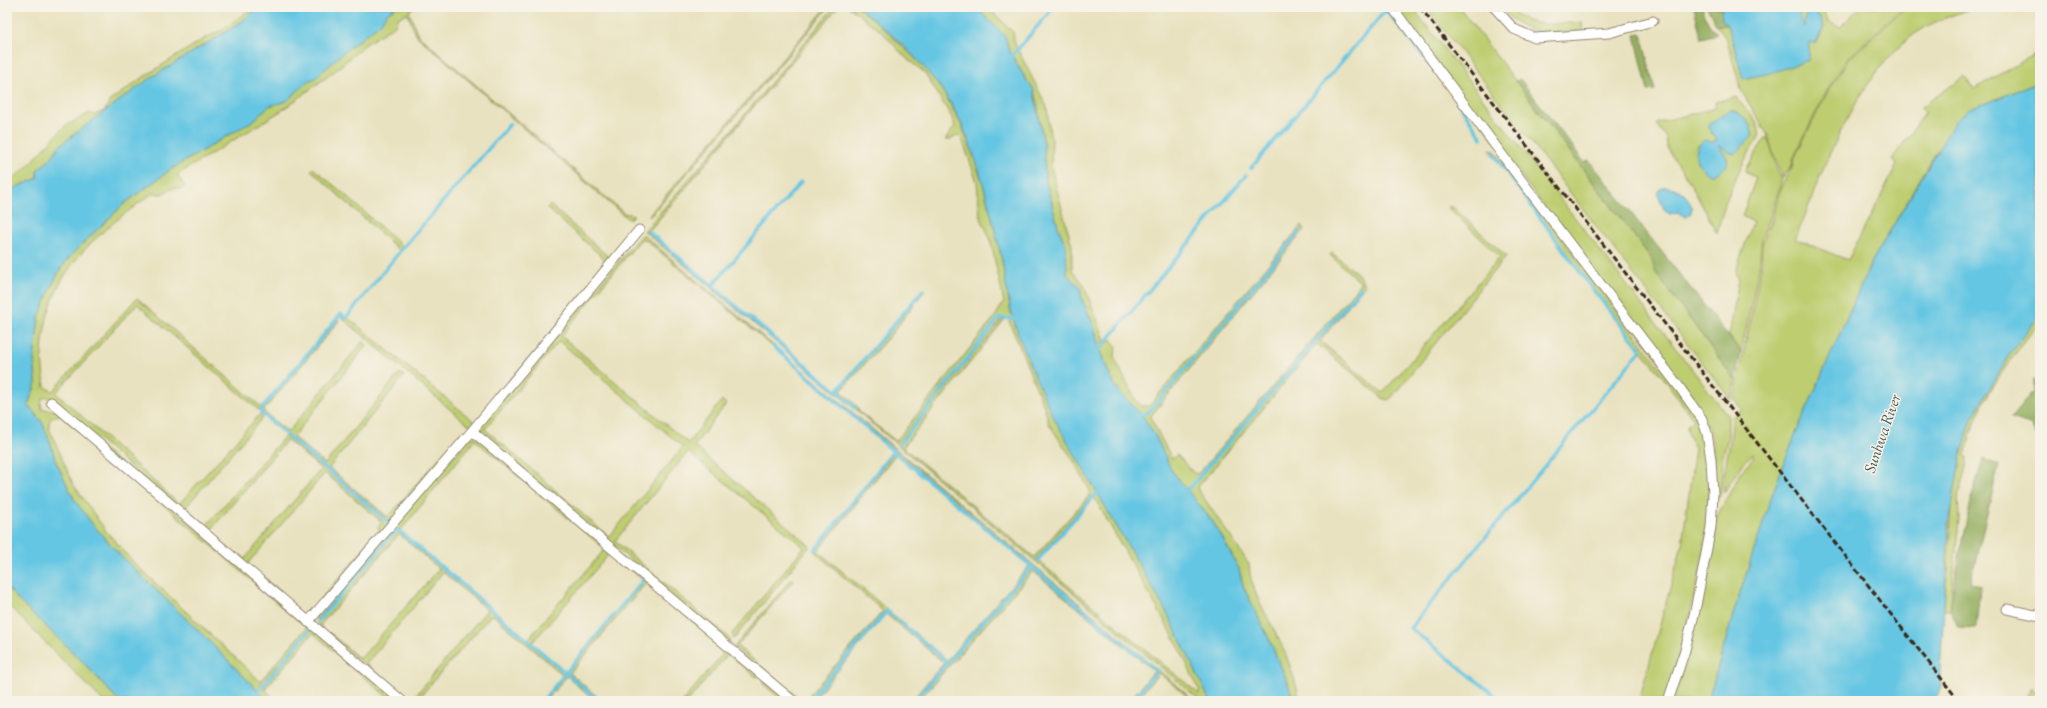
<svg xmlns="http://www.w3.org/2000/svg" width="2047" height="708" viewBox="0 0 2047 708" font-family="'Sorts Mill Goudy',serif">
<rect width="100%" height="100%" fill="#f7f3e8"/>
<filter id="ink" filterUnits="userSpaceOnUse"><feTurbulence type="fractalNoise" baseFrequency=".025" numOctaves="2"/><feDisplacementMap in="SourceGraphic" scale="8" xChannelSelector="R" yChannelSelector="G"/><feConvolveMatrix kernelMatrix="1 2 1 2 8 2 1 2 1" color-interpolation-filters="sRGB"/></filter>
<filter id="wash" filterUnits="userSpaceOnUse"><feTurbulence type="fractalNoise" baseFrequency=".012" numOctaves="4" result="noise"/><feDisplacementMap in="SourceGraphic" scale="16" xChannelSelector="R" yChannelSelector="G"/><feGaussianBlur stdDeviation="0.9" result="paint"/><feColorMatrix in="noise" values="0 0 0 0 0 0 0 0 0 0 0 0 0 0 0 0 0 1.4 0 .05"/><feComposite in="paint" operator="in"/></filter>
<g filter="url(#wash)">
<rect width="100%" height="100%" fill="#e9e2c0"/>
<!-- green -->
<g fill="#bdcd6f" stroke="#7c7c46" fill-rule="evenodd">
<path d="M253 7H259L240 23 152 77 97 117 59 146 50 160 37 170 38 178 17 187 7 194V184L30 164 65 126 90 113 95 115 105 110 111 100 145 76 202 40 222 30Z"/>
<path d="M396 7H415L409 11 418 35 624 213 634 215 629 220 416 35 407 13 398 18 395 25 366 44 336 70 281 111 177 175 185 186 182 189 174 188 161 194 153 193C92 237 46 273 42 354 42 365 44 376 45 387L53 391 137 298 261 407 260 411 137 304 56 393 179 504 260 414 263 417 185 508 205 527 285 436 389 524 321 601 320 600 380 530 378 528 382 522 325 473 246 566 52 399 47 397 43 398 41 403 42 409 59 411 266 588 264 591 60 415 52 417 49 422V428L73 484 106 531 134 563 260 681 307 627 267 595 272 594 401 701H392L313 633 265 689 276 701H268L207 639 120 555 93 525 74 499 55 460 51 444 42 422 28 405 36 383 34 359 39 317 52 285 61 268 74 252 124 204 170 170 254 120 269 106 287 101 308 81 314 79 344 52 380 23 387 13ZM287 440 321 469 243 561 209 532ZM310 628 311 630 260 692V685Z"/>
<path d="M827 7H829L650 217 649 215Z"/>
<path d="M834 7H838L649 231 648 229 646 231 855 409H857L856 407 838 391 925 290 892 333 841 391 858 407 859 412 896 441 994 318 1004 302 990 238 980 216 977 182 962 139 958 135 949 140H945L955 126 951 116 925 73 906 58 882 32 849 7H858L878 23 926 69 944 93 962 126 983 184 1000 251 1011 314 1052 415 1167 613 1210 701H1201L644 231 736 125ZM999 317 1013 319 1009 321 1045 409 1049 424 1075 463 1090 491 1088 497 1034 557 903 447 1004 320H1001L901 444 899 442ZM1094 494H1097L1095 499 1176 641 1200 692 1199 694 1036 559Z"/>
<path d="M976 7H987L1013 32 1015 44 1017 48 1011 55 1005 36Z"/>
<path d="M1395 7H1412L1728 416V437L1723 456 1721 489 1720 496 1714 502V457L1710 429Z"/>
<path d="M1426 7H1459L1651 258 1656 273 1735 380 1731 400Z"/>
<path d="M1500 7C1510 7 1519 18 1528 21 1545 26 1565 23 1582 22L1583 32C1548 33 1525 37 1500 7Z"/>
<path d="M1797 7H1819L1824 11 1828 22 1840 27 1860 7H1906L1896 14 1848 58 1826 92 1793 159 1791 167 1783 178 1778 167 1767 134 1741 90 1727 40 1716 25H1728L1743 78 1809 42 1817 43 1824 26 1815 10 1804 28Z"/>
<path d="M1909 7H1974C1958 14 1939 19 1924 28 1879 54 1847 116 1826 162 1815 187 1807 214 1795 239L1848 260 1897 165 1892 159 1925 113 1921 107 1965 76 1974 89 2040 51V82L1968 110 1936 152 1871 263 1797 431 1773 492 1735 609 1708 701H1672L1687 659 1708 577 1715 544 1717 516 1742 470 1753 459V454L1742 464 1724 492C1722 466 1733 442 1732 417L1742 410 1734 399 1761 268 1762 244 1772 220 1781 187 1792 167 1794 159 1827 93 1849 59 1897 15Z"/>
<path d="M1018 50 1047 107 1050 135 1052 138 1051 167 1072 246V270L1083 283 1105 340 1099 346 1094 326 1082 299 1080 287 1067 274 1066 245 1059 230 1045 178 1044 145 1037 102 1033 88 1027 81 1013 57Z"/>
<path d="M1736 97C1744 110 1762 121 1759 137 1739 167 1725 198 1717 233L1689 181 1667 148 1666 138 1656 124 1663 121 1716 108 1715 102ZM1738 112 1744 118 1732 154 1718 144 1727 158C1724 169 1719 174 1707 174L1697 162V147L1704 140 1713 142 1717 139 1711 133 1712 130 1708 126Z"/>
<path d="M1766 137C1775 149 1772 167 1782 179L1770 219 1762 237 1759 268 1741 352 1729 336 1739 279 1735 273 1753 222 1742 216 1756 178 1745 171Z"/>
<path d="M1490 149 1495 151 1697 415C1729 499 1690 618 1665 701H1639L1682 545 1695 448 1688 433 1687 425 1693 419 1666 381 1591 286Z"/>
<path d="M313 168 342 192 403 247 399 250 311 170Z"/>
<path d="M550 205 612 260 609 263 547 208Z"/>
<path d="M1448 207H1453L1506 256 1392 397 1388 400 1384 399 1317 344 1197 488 1249 564C1250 591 1268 616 1279 640 1287 655 1297 685 1300 701H1293L1288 683 1269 639 1243 586 1239 569 1223 539 1213 522 1172 471 1155 435 1142 416 1120 393 1111 378 1100 351 1111 339 1117 348 1114 357 1135 399 1141 406H1149L1302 225 1304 230 1150 417 1172 459 1177 455 1195 474 1199 473 1361 283 1330 255 1332 253 1358 274 1365 285 1320 341 1383 393 1500 257Z"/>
<path d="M644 235 698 282 1195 701H1193L1159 673 1135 701H1132L1157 671 645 239H641L561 336 688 443 722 400 726 404 694 446 810 546 734 639 732 634 804 547 688 452 615 541 729 638 731 641 728 643 478 430 640 236ZM559 341 683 447 609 537 485 429Z"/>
<path d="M2040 315V322C2017 350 1994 381 1978 414 1972 427 1969 441 1965 455L1967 458 1966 467 1958 497 1959 519 1950 610H1944L1953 496 1960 459 1972 418 2010 354Z"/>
<path d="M340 316 346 319 347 317 476 423 472 427 459 417Z"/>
<path d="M338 320 339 321 264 410 265 413 288 432 363 341 367 345 293 437 325 464 400 373 404 376 329 468 388 517 462 432 466 436 391 522 262 413 263 408Z"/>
<path d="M473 437 480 439 701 625 698 626 646 583 570 673 602 701H599L567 673 645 579H642L610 553 532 643 528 639 605 549 475 440 401 530 396 528 316 620 315 615 470 438Z"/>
<path d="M894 453 896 454 818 551 947 660 1029 566 1031 567 947 661 886 610 807 701H804L883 611 815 552Z"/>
<path d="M397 530 564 673 563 675 492 614 416 701H411L487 610 443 572 366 664 384 680V682L328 634 332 635 360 659 439 569 399 534 321 624 322 630 317 623Z"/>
<path d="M1032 568 1157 671 1131 701H1129L1154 671 1033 571 918 701H915Z"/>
<path d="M792 578 794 580 737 646 803 701H797L734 647Z"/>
<path d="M7 587 19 601 83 662 119 701H103L19 616 7 604Z"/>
<path d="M887 612 946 662 913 701H911L944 663 886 614 812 701H809Z"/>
<path d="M706 632 758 674 757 678 728 654 688 701H683L725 651Z"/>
<path d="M566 674 598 701H594L567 676 545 701H543Z"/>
<path d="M764 679 789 701H782L762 683Z"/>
<path d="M2031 687 2040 697 2036 701H2025Z"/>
</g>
<!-- forest -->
<g fill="#96b062" stroke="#686d40">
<path d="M1694 7H1702L1708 23 1717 34 1701 38Z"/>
<path d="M1707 7H1721L1722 20 1728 25H1716Z"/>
<path d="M1641 34 1655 90 1648 91 1635 35Z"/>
<path d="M1520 79 1585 163 1589 160 1741 352 1735 380 1656 273 1651 258 1516 81Z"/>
<path d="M2033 379 2040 383V443L2030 424 2011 418 2033 391Z"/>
<path d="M1983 459 1999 465 1970 583 1980 586 1976 628 1958 627 1950 610 1962 540 1973 493Z"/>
</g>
<!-- water -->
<g fill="#65c6e3" stroke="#507880">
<path d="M259 7H396L387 13 381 23 344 52 314 79 308 81 287 101 269 106 254 120 170 170 124 204 74 252 61 268 52 285 39 317 34 359 36 383 28 405 42 422 51 444 55 460 74 499 93 525 120 555 207 639 268 701H119L83 662 19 601 7 587V194L17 187 38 178 37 170 50 160 59 146 97 117 152 77 240 23Z"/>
<path d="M858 7H976L1005 36 1011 55 1027 81 1033 88 1044 145 1045 178 1059 230 1066 245 1067 274 1080 287 1082 299 1094 326 1100 351 1111 378 1120 393 1142 415 1155 435 1172 471 1213 522 1223 539 1239 569 1243 586 1269 639 1288 683 1293 701H1210L1167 613 1052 415C1038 382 1021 348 1012 314 1006 294 1005 272 1000 251 990 210 980 165 963 127 942 79 899 38 858 7Z"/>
<path d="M1721 7H1797L1804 27 1806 14 1811 7 1815 10 1824 26 1816 43 1809 42V60L1771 73 1743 79 1728 25 1722 20Z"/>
<path d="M2040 82V315L2010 354 1972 418 1960 459 1949 524 1940 672 1941 686 1935 701H1708L1735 609 1773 492 1797 431 1871 263 1956 120 1968 110Z"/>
<path d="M1730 110C1742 112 1752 124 1753 136L1735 154 1729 152 1718 145C1720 150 1726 153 1727 158 1731 168 1714 176 1707 174 1695 163 1691 152 1704 140L1713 142 1717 140 1708 126Z"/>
<path d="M1665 187C1679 186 1694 199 1691 213L1685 217 1678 212 1670 214 1665 211 1657 193 1659 190Z"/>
</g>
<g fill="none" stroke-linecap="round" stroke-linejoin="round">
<!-- stream -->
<g stroke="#65c6e3" stroke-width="3.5">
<path d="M1382 7 1390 15 1429 64"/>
<path d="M1012 56 1054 7"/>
<path d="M1455 98 1482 138"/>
<path d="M1492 152 1590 286 1641 350 1410 628 1502 701"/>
<path d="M1251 168 1385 11"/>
<path d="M648 231 856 408"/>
<path d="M712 286 801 182"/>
<path d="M773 346 894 452 1157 671 1132 701"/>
<path d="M1100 349 1246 175"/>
<path d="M837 391 923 290"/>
<path d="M1142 415 1150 411 1300 231"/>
<path d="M900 444 999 318 1014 319"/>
<path d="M1188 490 1361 288"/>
<path d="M389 523 261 413 262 408 341 314 346 318 401 250 510 124"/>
<path d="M815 550 894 450"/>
<path d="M1038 560 1097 493"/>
<path d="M318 621 397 529 599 701"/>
<path d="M259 693 262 687 311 628"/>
<path d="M542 701 644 579"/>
<path d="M808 701 887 611 947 662"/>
<path d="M914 701 1032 566"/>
</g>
</g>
</g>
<g filter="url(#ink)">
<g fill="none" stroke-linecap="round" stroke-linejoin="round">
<!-- street casing -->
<g stroke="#92866f" stroke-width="11">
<g id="street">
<path d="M1392 7 1515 172 1680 388 1702 419 1707 433 1711 460 1713 494 1711 527 1695 611 1685 650 1668 701"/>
<path d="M1494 7 1514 29 1535 38 1609 33 1653 21"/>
<path d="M51 402 402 701"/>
<path d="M472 431 793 701"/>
<path d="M2007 609 2040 616"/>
<path d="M308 622 472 431 639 230"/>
</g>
</g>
<!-- street -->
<use href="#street" stroke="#fff" stroke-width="9"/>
<!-- rail -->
<path stroke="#3b2a1e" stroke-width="3" stroke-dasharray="6 3" stroke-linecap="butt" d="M1420 7C1599 239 1778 471 1959 701"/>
</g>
</g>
<g text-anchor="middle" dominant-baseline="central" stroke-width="3" stroke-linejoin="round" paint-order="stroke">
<!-- water labels -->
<g font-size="15" font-style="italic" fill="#485959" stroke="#f7f3e8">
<text transform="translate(1884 434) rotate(-71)">Sunhwa River</text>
</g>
</g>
<!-- margin -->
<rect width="2047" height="708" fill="none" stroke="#f7f3e8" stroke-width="24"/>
</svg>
